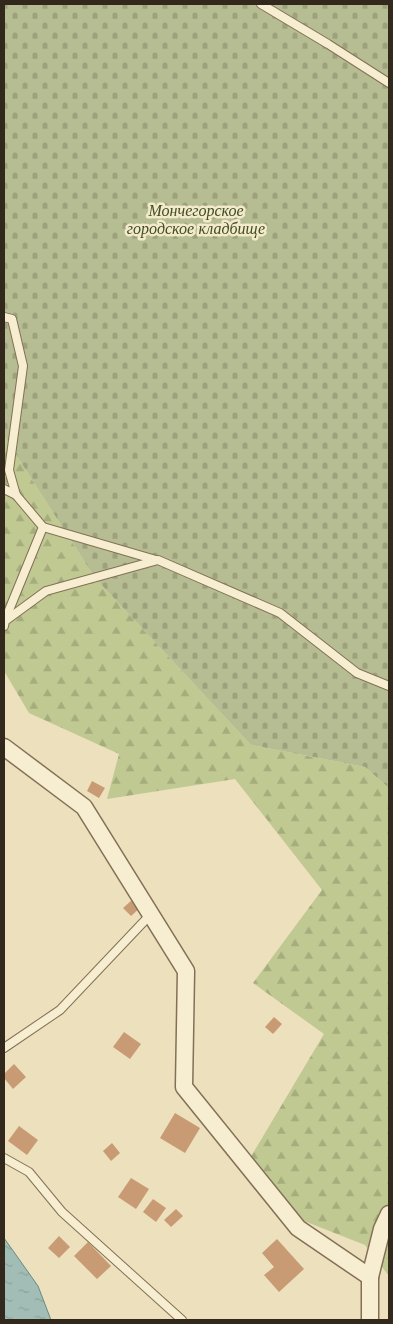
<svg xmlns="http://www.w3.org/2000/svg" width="393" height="1324" viewBox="0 0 393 1324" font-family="'Libre Baskerville',serif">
<defs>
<pattern id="forest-firs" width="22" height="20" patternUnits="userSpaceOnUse" patternTransform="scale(1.25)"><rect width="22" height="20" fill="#c0c992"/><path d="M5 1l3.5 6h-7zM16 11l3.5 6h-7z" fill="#a5ad7d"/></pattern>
<pattern id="cemetery-stones" width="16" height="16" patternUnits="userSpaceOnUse" patternTransform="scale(1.25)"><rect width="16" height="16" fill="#b6bd92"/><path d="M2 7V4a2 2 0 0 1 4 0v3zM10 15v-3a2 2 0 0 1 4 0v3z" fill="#9da27d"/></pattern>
<pattern id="water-ripples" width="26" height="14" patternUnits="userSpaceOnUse" patternTransform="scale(1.25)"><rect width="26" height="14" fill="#a1bdb6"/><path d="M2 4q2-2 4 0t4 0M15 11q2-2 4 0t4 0" fill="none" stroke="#8ba29c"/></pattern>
</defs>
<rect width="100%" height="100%" fill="#ece0bd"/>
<!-- forest -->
<path fill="url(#forest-firs)" d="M4 436 95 578 251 745 365 767 389 788V1276L365 1245 299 1219 249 1160 324 1034 253 983 322 890 235 779 107 799 119 754 29 713 4 671Z"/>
<!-- cemetery -->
<path fill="url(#cemetery-stones)" d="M4 4H389V788L365 767 251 745 95 578 4 436Z"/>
<!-- water -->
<path fill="url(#water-ripples)" stroke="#698a83" d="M4 1238 38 1286 51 1320H4Z"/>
<!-- building -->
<g fill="#c99b74">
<path d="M92 781 105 788 99 798 87 791Z"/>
<path d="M132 900 140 908 131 916 123 908Z"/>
<path d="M274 1017 282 1024 273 1034 265 1027Z"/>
<path d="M124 1032 141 1044 130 1059 113 1047Z"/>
<path d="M14 1064 26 1077 13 1089 4 1078V1074Z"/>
<path d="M175 1113 200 1128 185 1153 160 1138Z"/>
<path d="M19 1126 38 1140 27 1155 8 1141Z"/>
<path d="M112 1143 120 1153 111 1161 103 1151Z"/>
<path d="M131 1178 149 1189 136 1209 118 1197Z"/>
<path d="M153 1199 166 1208 156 1222 143 1212Z"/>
<path d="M176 1209 183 1216 171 1227 164 1220Z"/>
<path d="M59 1236 70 1247 59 1258 48 1248Z"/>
<path d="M277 1239 304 1269 279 1292 264 1275 274 1267 262 1253Z"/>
<path d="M88 1242 111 1266 97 1279 74 1256Z"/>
</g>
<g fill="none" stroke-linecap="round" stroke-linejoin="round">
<!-- service casing -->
<g stroke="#837057" stroke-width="10">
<g id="service">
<path d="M261 4 328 44 389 83"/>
<path d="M4 317 12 319 23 366 9 470 16 495 43 527 156 560"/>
<path d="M4 489 16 495"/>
<path d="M5 620 43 527"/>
<path d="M4 626 5 621 46 591 158 560 280 613 357 673 389 686"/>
<path d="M4 1048 60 1010 151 914"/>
<path d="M4 1158 29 1172 62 1212 182 1320"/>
</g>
</g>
<!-- minor casing -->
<g stroke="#837057" stroke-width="19">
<g id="minor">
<path d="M4 747 84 807 186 971 184 1087 298 1228 370 1277"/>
<path d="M370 1320V1277L382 1229 389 1214"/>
</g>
</g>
<!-- service -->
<use href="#service" stroke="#f7edd0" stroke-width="8"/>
<!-- minor -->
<use href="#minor" stroke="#f7edd0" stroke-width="16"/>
</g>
<g text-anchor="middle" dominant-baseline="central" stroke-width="5" stroke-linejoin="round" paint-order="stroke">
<!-- park labels -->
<g font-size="16" font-style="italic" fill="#414e23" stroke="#f3eacc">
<text x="196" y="210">Мончегорское<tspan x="196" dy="18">городское кладбище</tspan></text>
</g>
</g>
<!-- border -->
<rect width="393" height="1324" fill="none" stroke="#32281b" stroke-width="10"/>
</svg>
